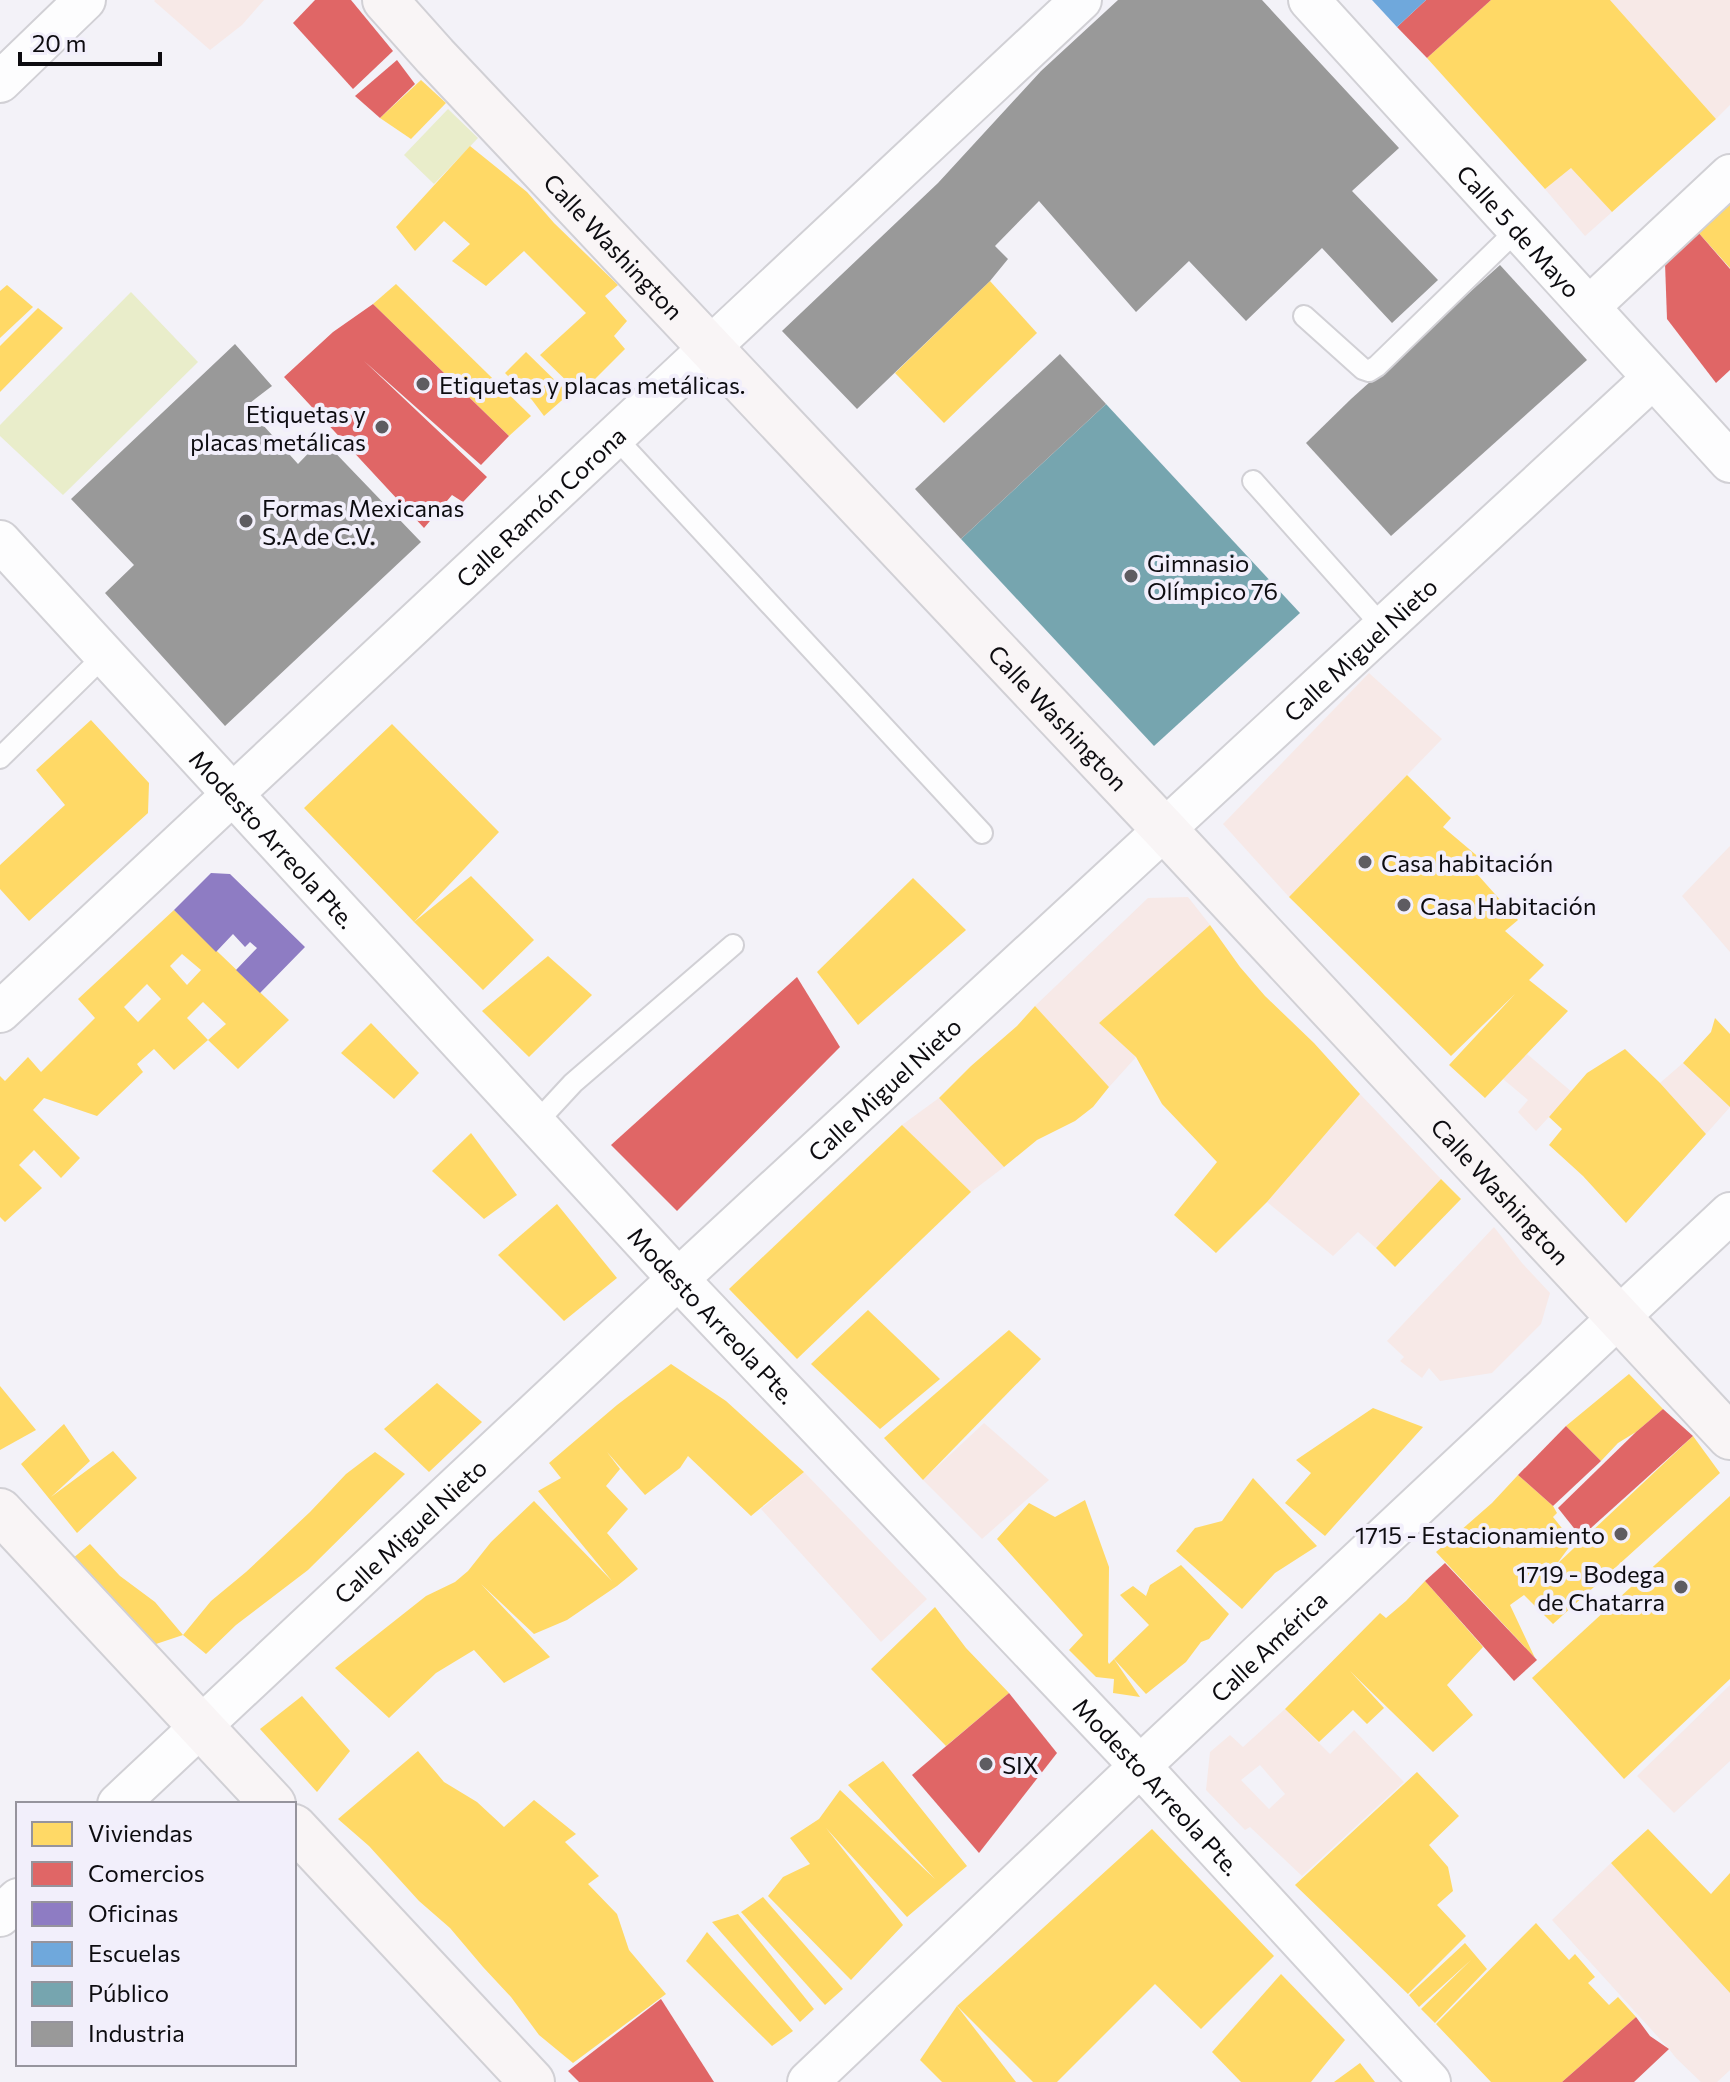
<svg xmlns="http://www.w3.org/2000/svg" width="1730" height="2082" viewBox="0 0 1730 2082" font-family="Commissioner,sans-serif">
<rect width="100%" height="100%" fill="#f3f2f8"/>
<!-- commercial -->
<g fill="#f7e9e7" fill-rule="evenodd">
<path d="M155 0H264L242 25 210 50 154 1Z"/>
<path d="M1610 0H1730V105L1716 119Z"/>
<path d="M1571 168 1612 212 1585 236 1545 189Z"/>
<path d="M1369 673 1442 739 1289 897 1223 824Z"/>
<path d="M1730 846V952L1682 896Z"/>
<path d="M1188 897 1210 925 1099 1023 1136 1057 1109 1087 1071 1048 1035 1006 1148 898Z"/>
<path d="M1527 1054 1572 1092 1536 1131 1518 1112 1528 1100 1503 1079Z"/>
<path d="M1683 1063 1730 1107 1706 1134 1660 1083Z"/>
<path d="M1360 1094 1441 1179 1376 1248 1358 1232 1333 1256 1267 1202Z"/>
<path d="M939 1098 1004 1167 971 1192 902 1125Z"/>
<path d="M1494 1227 1522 1263 1550 1293 1541 1324 1492 1373 1440 1381 1429 1368 1422 1378 1400 1361 1404 1357 1387 1341Z"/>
<path d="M984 1423 1049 1480 982 1539 923 1480Z"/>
<path d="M804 1472 927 1599 881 1642 761 1509Z"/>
<path d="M1730 1685V1761L1674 1813 1637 1776Z"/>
<path d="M1285 1709 1330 1754 1354 1730 1404 1782 1302 1876 1250 1827 1245 1830 1206 1790 1210 1752 1230 1735 1243 1747ZM1260 1765 1285 1794 1269 1809 1241 1780Z"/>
<path d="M1611 1863 1730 1993V2070L1717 2082H1701L1676 2058 1669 2049 1552 1920Z"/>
</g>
<!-- green -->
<g fill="#e9edca">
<path d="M448 109 478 138 434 184 404 155Z"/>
<path d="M131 292 198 362 63 495 0 436V425Z"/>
</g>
<!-- homes -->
<g fill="#ffd966" fill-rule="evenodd">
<path d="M1491 0H1610L1716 119 1612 212 1571 168 1545 189 1427 58Z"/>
<path d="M421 80 446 103 411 139 380 118Z"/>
<path d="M470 146 527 192 554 223 618 285 605 296 627 321 614 336 625 349 580 394 540 355 586 313 524 251 486 286 452 261 470 244 444 221 415 251 396 227Z"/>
<path d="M1730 204V268L1697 231Z"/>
<path d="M990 281 1037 333 944 423 895 373Z"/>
<path d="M396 284 531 416 509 436 373 304Z"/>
<path d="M7 285 33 307 0 338V291Z"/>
<path d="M38 308 63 328 0 392V346Z"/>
<path d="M526 352 569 394 544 416 532 400 505 373Z"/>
<path d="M91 720 149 783 148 813 29 921 0 889V865L65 805 36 770Z"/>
<path d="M392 724 499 832 414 922 471 876 534 940 483 990 414 922 304 808Z"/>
<path d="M1407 775 1451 818 1443 827 1488 865 1478 875 1518 920 1505 931 1544 965 1529 980 1568 1011 1485 1098 1449 1065 1515 994 1451 1056 1289 897Z"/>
<path d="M913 878 966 930 858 1025 817 972Z"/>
<path d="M174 910 289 1020 238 1069 208 1040 226 1024 203 1002 187 1018 208 1040 174 1070 154 1049 137 1064 143 1072 97 1116 44 1098 33 1110 80 1158 61 1178 34 1150 19 1165 42 1188 5 1222 0 1217V1076L5 1081 28 1057 41 1072 95 1018 78 999ZM182 954 201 970 187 985 170 966ZM147 984 161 999 138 1022 124 1007Z"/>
<path d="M1210 925 1240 967 1265 996 1314 1043 1360 1094 1267 1202 1216 1253 1174 1215 1217 1162 1162 1104 1136 1057 1099 1023Z"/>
<path d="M548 956 592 995 529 1057 482 1011Z"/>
<path d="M1035 1006 1109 1087 1093 1107 1075 1121 1037 1140 1004 1167 939 1098 971 1066 1017 1026Z"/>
<path d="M1715 1018 1730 1034V1107L1683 1063 1711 1032Z"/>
<path d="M371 1023 419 1073 394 1099 341 1053Z"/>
<path d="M1625 1049 1660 1083 1706 1134 1626 1223 1583 1176 1549 1145 1562 1129 1549 1117 1587 1073Z"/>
<path d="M902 1125 971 1192 797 1359 729 1289Z"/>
<path d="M471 1133 517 1195 484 1219 432 1171Z"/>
<path d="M1441 1179 1461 1199 1395 1267 1376 1248Z"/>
<path d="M557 1204 617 1278 564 1321 498 1255Z"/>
<path d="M868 1310 940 1379 880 1429 811 1364Z"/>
<path d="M1009 1330 1041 1359 923 1480 884 1438Z"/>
<path d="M671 1364 726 1401 804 1472 751 1516 688 1456 680 1468 645 1495 607 1452 620 1469 606 1486 628 1509 607 1533 638 1569 617 1586 567 1620 534 1634 481 1584 550 1657 504 1683 474 1650 436 1673 389 1718 335 1668 426 1596 455 1582 468 1571 491 1542 534 1501 612 1581 538 1491 561 1478 549 1463 617 1405Z"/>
<path d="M1629 1374 1663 1409 1636 1432 1618 1443 1601 1461 1566 1426Z"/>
<path d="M437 1383 482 1422 429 1472 384 1429Z"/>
<path d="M0 1386 36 1430 0 1450Z"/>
<path d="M1373 1408 1423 1427 1325 1536 1285 1503 1311 1473 1296 1460Z"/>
<path d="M64 1424 90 1461 51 1497 113 1451 137 1478 77 1533 21 1464Z"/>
<path d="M1693 1436 1720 1473 1553 1624 1524 1595 1510 1605 1535 1658 1436 1552 1492 1503 1518 1475 1553 1506 1557 1513 1553 1517 1573 1542 1556 1565Z"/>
<path d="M375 1452 405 1474 308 1570 236 1625 206 1654 183 1635 211 1601 246 1572 310 1512 346 1474Z"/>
<path d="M1253 1478 1317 1546 1275 1573 1242 1609 1176 1551 1195 1528 1222 1521Z"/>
<path d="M1730 1496V1679L1624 1779 1532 1678Z"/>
<path d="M1085 1500 1109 1567 1108 1662 1109 1664 1114 1659 1140 1697 1113 1693 1114 1679 1096 1677 1069 1650 1083 1635 997 1539 1029 1503 1055 1517Z"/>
<path d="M90 1544 120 1576 155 1602 183 1635 153 1645 66 1564Z"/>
<path d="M1181 1565 1229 1614 1209 1639 1201 1642 1186 1662 1146 1694 1114 1659 1149 1625 1120 1595 1133 1586 1146 1596 1150 1585Z"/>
<path d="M1425 1581 1483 1647 1447 1685 1473 1715 1433 1752 1350 1671 1384 1708 1367 1724 1353 1710 1319 1742 1285 1709 1380 1613 1386 1618 1406 1601Z"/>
<path d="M935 1607 966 1648 1009 1693 946 1746 871 1669Z"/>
<path d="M302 1696 350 1751 317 1792 260 1729Z"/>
<path d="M418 1751 444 1782 477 1802 504 1827 534 1800 576 1834 565 1842 599 1876 588 1884 617 1914 629 1950 666 1994 573 2063 539 2035 511 1997 483 1967 450 1928 419 1901 369 1846 338 1819Z"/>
<path d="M883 1761 967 1866 907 1917 826 1828 903 1925 851 1980 768 1896 783 1877 810 1864 790 1838 819 1819 840 1790 935 1879 848 1785Z"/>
<path d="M1417 1772 1459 1816 1429 1845 1448 1867 1453 1891 1437 1905 1466 1936 1408 1994 1295 1885Z"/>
<path d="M1152 1829 1274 1956 1201 2029 1155 1984 1057 2082H1033L957 2006Z"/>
<path d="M1648 1829 1711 1894 1730 1873V1993L1611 1863Z"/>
<path d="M763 1897 843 1989 825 2005 741 1912Z"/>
<path d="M738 1914 814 2009 800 2022 712 1922Z"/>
<path d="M1536 1923 1569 1960 1575 1954 1595 1977 1588 1983 1609 2005 1618 1997 1636 2017 1562 2082H1491L1436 2024Z"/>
<path d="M707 1932 793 2031 772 2046 686 1961Z"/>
<path d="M1465 1943 1487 1969 1435 2023 1421 2009 1471 1960 1419 2007 1409 1995Z"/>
<path d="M1281 1974 1345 2040 1311 2082H1241L1212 2052Z"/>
<path d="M957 2006 1016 2082H942L920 2060Z"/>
<path d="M1360 2063 1375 2082H1334Z"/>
</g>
<!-- shops -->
<g fill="#e06666">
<path d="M315 0H351L393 51 353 89 293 23Z"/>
<path d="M1426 0H1491L1427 58 1397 27Z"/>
<path d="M397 60 415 84 380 118 355 96Z"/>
<path d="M1697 231 1730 269V370L1716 383 1667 319 1665 263Z"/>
<path d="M373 304 509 436 481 465 364 361 487 477 463 502 452 495 424 528 284 377 333 332Z"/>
<path d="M797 977 840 1047 677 1211 611 1145Z"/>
<path d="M1663 1409 1693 1436 1581 1537 1558 1508 1636 1432Z"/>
<path d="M1566 1426 1601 1461 1553 1506 1518 1475Z"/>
<path d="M1445 1563 1537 1660 1514 1681 1425 1581Z"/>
<path d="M1009 1693 1057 1753 979 1853 912 1775Z"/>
<path d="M661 1999 714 2082H579L568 2071Z"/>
<path d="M1636 2017 1650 2036 1669 2049 1634 2082H1562Z"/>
</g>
<!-- offices -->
<path fill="#8e7cc3" d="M211 873 230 874 305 947 260 993 236 970 257 948 250 942 245 947 233 934 216 952 174 910Z"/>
<!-- schools -->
<path fill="#6fa8dc" d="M1372 0H1426L1397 27Z"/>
<!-- public -->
<path fill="#76a5af" d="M1106 404 1300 613 1154 746 961 539Z"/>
<!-- industry -->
<g fill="#999">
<path d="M1118 0H1262L1399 148 1352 191 1438 280 1392 323 1322 248 1246 321 1189 261 1136 312 1039 201 995 246 1008 259 990 281 857 409 782 331 938 183 1041 71Z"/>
<path d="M1500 265 1587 360 1391 536 1306 443 1351 399Z"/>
<path d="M235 344 272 386 246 406 298 464 322 439 421 542 225 726 105 593 134 565 71 499Z"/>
<path d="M1060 354 1106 404 961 539 915 489Z"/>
</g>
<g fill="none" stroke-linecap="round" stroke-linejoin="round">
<!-- service casing -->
<g stroke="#d1d0d5" stroke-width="24">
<g id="service">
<path d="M1304 316 1363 369 1369 371 1377 366 1518 229"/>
<path d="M615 437 982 833"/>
<path d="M1253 481 1383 627"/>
<path d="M0 758 106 654"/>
<path d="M536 1123 573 1083 733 945"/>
</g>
</g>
<!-- minor casing -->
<g stroke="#d1d0d5" stroke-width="44">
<g id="minor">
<path id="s1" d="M1309 0 1730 462"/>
<path d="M0 82 85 0"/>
<path d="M1589 307 1730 175"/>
<path id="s2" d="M0 541 678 1279 1140 1766 1430 2082"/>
<path id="s3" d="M0 1012 1081 0"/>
<path id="s4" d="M118 1804 678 1279 1653 378"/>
<path d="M0 1916 18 1899"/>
<path id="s5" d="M808 2082 1140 1766 1730 1213"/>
</g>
</g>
<!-- secondary casing -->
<g stroke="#d1d0d5" stroke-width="48">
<g id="secondary">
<path id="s6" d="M385 0 435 56 1164 829 1730 1437"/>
<path d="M0 1511 273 1804"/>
<path d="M294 1827 532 2082"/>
</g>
</g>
<!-- service -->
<use href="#service" stroke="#fdfdfe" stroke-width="20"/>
<!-- minor -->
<use href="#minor" stroke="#fdfdfe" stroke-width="40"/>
<!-- secondary -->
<use href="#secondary" stroke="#f9f5f6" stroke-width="44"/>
</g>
<!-- markers -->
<g fill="#5e5c61" stroke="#f2effb" stroke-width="3">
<circle cx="423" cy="384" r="8"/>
<circle cx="382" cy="427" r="8"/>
<circle cx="246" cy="521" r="8"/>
<circle cx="1131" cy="576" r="8"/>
<circle cx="1365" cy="862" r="8"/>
<circle cx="1404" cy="905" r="8"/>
<circle cx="1621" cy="1534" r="8"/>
<circle cx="1681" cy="1587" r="8"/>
<circle cx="986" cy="1764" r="8"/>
</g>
<g text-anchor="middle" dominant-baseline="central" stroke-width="8" stroke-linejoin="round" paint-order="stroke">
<!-- street labels -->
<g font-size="24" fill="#0d0c10" stroke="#f2effb">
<text stroke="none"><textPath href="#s1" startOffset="312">Calle 5 de Mayo</textPath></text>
<text stroke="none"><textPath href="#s6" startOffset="336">Calle Washington</textPath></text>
<text stroke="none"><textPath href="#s3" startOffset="740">Calle Ramón Corona</textPath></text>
<text stroke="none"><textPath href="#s4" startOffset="1696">Calle Miguel Nieto</textPath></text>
<text stroke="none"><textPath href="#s6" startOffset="984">Calle Washington</textPath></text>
<text stroke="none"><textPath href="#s2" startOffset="404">Modesto Arreola Pte.</textPath></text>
<text stroke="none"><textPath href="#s4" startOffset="1048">Calle Miguel Nieto</textPath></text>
<text stroke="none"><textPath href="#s6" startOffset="1632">Calle Washington</textPath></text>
<text stroke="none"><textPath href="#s2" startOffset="1052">Modesto Arreola Pte.</textPath></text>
<text stroke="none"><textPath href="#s4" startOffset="400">Calle Miguel Nieto</textPath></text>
<text stroke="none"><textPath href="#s5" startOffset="634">Calle América</textPath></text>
<text stroke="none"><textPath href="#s2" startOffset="1700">Modesto Arreola Pte.</textPath></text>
</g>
<!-- poi labels -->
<g font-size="24" fill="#0d0c10" stroke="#f2effb" text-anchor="start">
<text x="439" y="384">Etiquetas y placas metálicas.</text>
<text x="366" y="413" text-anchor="end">Etiquetas y<tspan x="366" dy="28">placas metálicas</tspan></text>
<text x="262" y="507">Formas Mexicanas<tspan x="262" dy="28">S.A de C.V.</tspan></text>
<text x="1147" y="562">Gimnasio<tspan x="1147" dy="28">Olímpico 76</tspan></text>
<text x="1381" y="862">Casa habitación</text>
<text x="1420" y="905">Casa Habitación</text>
<text x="1605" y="1534" text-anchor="end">1715 - Estacionamiento</text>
<text x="1665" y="1573" text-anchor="end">1719 - Bodega<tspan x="1665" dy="28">de Chatarra</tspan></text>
<text x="1002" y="1764">SIX</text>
</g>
</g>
<!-- legend -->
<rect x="16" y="1802" width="280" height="264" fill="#f2effb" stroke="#96949d" stroke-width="2"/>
<rect x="32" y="1822" width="40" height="24" fill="#ffd966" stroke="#96949d" stroke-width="2"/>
<text x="88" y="1842" font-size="24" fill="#0d0c10">Viviendas</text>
<rect x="32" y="1862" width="40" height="24" fill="#e06666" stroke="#96949d" stroke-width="2"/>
<text x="88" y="1882" font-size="24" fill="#0d0c10">Comercios</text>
<rect x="32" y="1902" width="40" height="24" fill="#8e7cc3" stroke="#96949d" stroke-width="2"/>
<text x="88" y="1922" font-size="24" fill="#0d0c10">Oficinas</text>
<rect x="32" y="1942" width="40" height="24" fill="#6fa8dc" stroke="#96949d" stroke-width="2"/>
<text x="88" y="1962" font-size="24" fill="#0d0c10">Escuelas</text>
<rect x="32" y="1982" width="40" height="24" fill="#76a5af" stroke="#96949d" stroke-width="2"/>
<text x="88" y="2002" font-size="24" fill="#0d0c10">Público</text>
<rect x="32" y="2022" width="40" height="24" fill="#999999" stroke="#96949d" stroke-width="2"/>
<text x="88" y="2042" font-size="24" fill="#0d0c10">Industria</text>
<!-- scale -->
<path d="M20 52v12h140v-12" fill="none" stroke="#0d0c10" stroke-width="4"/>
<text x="32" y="52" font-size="24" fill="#0d0c10" stroke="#f2effb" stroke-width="6" paint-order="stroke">20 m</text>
</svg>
